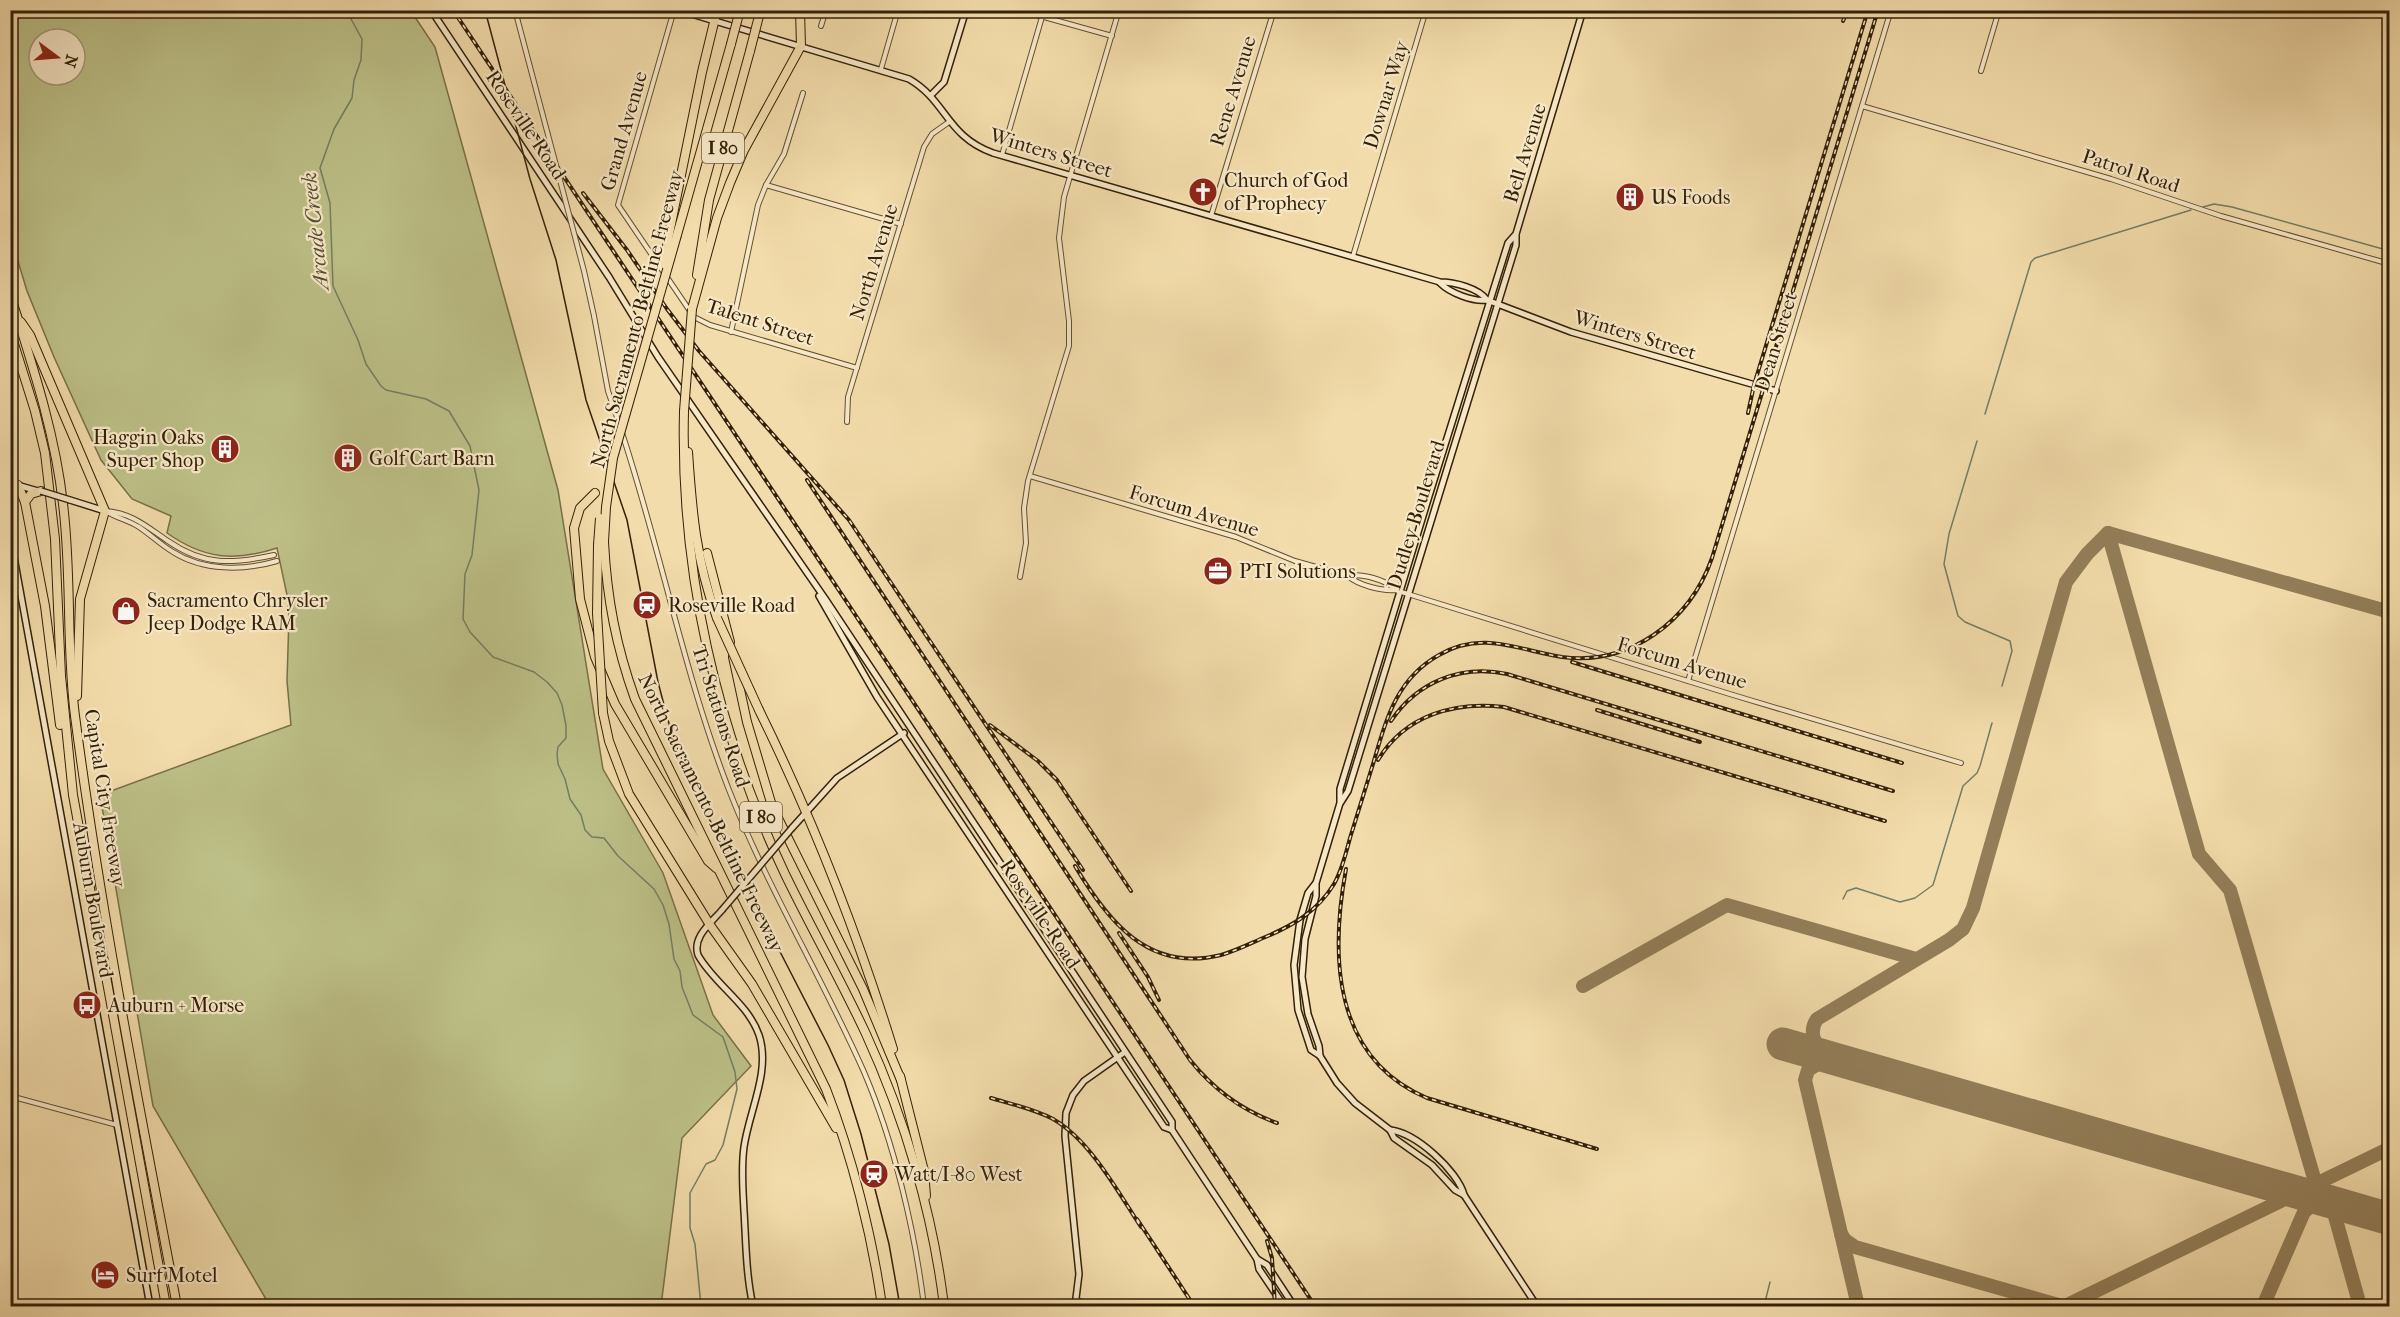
<svg xmlns="http://www.w3.org/2000/svg" width="2400" height="1317" viewBox="0 0 2400 1317" font-family="'IM FELL French Canon',serif">
<rect width="100%" height="100%" fill="#f3dcab"/>
<filter id="stains"><feTurbulence type="fractalNoise" baseFrequency=".00333" numOctaves="4"/><feColorMatrix values="0 0 0 0 .2 0 0 0 0 .09 0 0 0 0 .02 0 0 0 .5 -.17"/></filter>
<radialGradient id="worn" r=".72"><stop offset=".6" stop-color="#630" stop-opacity="0"/><stop offset="1" stop-color="#630" stop-opacity=".3"/></radialGradient>
<!-- green -->
<path fill="#bdc088" stroke="#787048" stroke-width="1.5" fill-rule="evenodd" d="M11 10 411 11 435 47 558 490 603 769 663 873 713 1015 751 1066 682 1138 661 1306H270L153 1106 100 795 291 725 287 681 289 616 287 595 277 548C234 562 204 559 167 533L171 516 132 499 101 460 54 357 27 291 11 238ZM39 39H75V75H39Z"/>
<g fill="none" stroke-linecap="round" stroke-linejoin="round">
<!-- stream -->
<g stroke="#737e65" stroke-width="1.5">
<path d="M346 10 362 39 361 60 354 80 352 98 334 129 320 168 330 203 333 286 358 340 366 364 381 386 386 390 426 399 449 411 470 446 479 490 472 555 465 574 463 619 470 632 493 657 534 672 547 682 557 693 562 705 566 726V738L558 747 557 754 558 764 565 779 570 799 581 815 585 830 592 837 604 838 618 856 654 889 663 905 669 924 674 959 680 971 682 987 693 1015 723 1037 735 1072 737 1089 723 1145 715 1160 706 1164 690 1193V1228L695 1244 701 1306"/>
<path d="M2203 207 2214 204 2232 207 2390 251"/>
<path d="M1985 414 2031 262 2035 258 2191 210"/>
<path d="M1977 441 1949 534 1944 564 1958 616 1965 622 2010 641 2012 651 2002 686"/>
<path d="M1843 899 1847 891 1856 888 1900 902 1915 898 1933 885 1963 786 1977 773 1980 766 1992 723"/>
<path d="M1764 1306 1770 1282"/>
</g>
<!-- taxiway -->
<g stroke="#937e59" stroke-width="14">
<path d="M2108 533 2199 854 2230 890 2316 1185 2320 1193 2331 1202 2360 1306"/>
<path d="M2108 533 2390 612"/>
<path d="M1583 986 1727 905 1916 959"/>
<path d="M1823 1056C1815 1044 1808 1032 1817 1019L1949 940 1963 929 1973 908 2066 582 2087 554 2108 533"/>
<path d="M1829 1057 1808 1070 1805 1080 1858 1306"/>
<path d="M1841 1234 1845 1240 1855 1247 2062 1306"/>
<path d="M2065 1306 2390 1148"/>
<path d="M2263 1306 2304 1212 2313 1204 2329 1201"/>
</g>
<!-- runway -->
<path stroke="#937e59" stroke-width="33" d="M1783 1044 2390 1219"/>
<!-- street casing -->
<g stroke="#634f30" stroke-width="6">
<g id="street">
<path d="M674 10 618 205 694 317 710 325 857 368"/>
<path d="M1019 10 1112 36"/>
<path d="M1567 10 1582 15"/>
<path d="M821 26 826 10"/>
<path d="M881 69 898 10"/>
<path d="M1981 71 1999 10"/>
<path d="M1862 106 2111 179 2221 216 2390 264"/>
<path d="M1002 155 1044 10"/>
<path d="M766 185 901 224"/>
<path d="M1211 216 1274 10"/>
<path d="M1353 256 1426 10"/>
<path d="M594 316 608 391 620 426"/>
<path d="M731 332 758 205 766 185 784 154 803 93"/>
<path d="M847 422 848 397 924 147 932 134 949 122"/>
<path d="M622 433C661 551 684 674 729 790 767 887 822 977 864 1072 894 1142 915 1231 924 1306"/>
<path d="M1030 476 1236 537 1295 561 1348 576C1358 585 1381 591 1395 590L1733 695 1961 763"/>
<path d="M106 511C116 518 128 520 139 527 151 535 161 545 173 552 203 571 243 571 277 561"/>
<path d="M106 511C132 513 147 527 168 541 204 566 233 564 274 555"/>
<path d="M1349 576C1361 573 1386 580 1395 589"/>
<path d="M1020 577 1026 543 1024 508 1028 481 1069 346V321L1059 238 1064 197 1119 10"/>
<path d="M1688 681 1891 10"/>
<path d="M10 1096 117 1125"/>
<path d="M1076 1300 1099 1306"/>
</g>
</g>
<!-- secondary casing -->
<g stroke="#332007" stroke-width="8">
<g id="secondary">
<path d="M431 10 609 277 658 357 826 600 1172 1122V1130"/>
<path d="M678 10 909 79C947 101 946 136 993 153L1440 282C1454 282 1479 288 1487 300"/>
<path d="M931 95 944 82 966 10"/>
<path d="M1440 283C1450 293 1473 302 1487 300L1571 332 1776 391"/>
<path d="M10 483 38 491"/>
<path d="M70 500 105 511"/>
<path d="M10 535 150 1306"/>
<path d="M819 596 877 697 1160 1121 1164 1127 1172 1130 1257 1259 1259 1269 1284 1306"/>
<path d="M1341 802 1348 791 1516 245V235"/>
<path d="M792 828 837 778 904 733"/>
<path d="M1315 884 1308 893 1300 920 1294 965 1298 1010 1311 1050 1320 1056 1337 1083 1355 1103 1390 1130 1394 1138 1432 1165 1455 1190 1464 1195"/>
<path d="M722 910C711 923 692 937 698 955 714 984 748 1003 759 1035 771 1071 749 1111 744 1147 741 1168 743 1190 744 1211 746 1243 746 1275 753 1306"/>
<path d="M1320 1056 1319 1046 1308 1014 1302 977 1305 939 1316 896V883L1340 803V789L1429 496 1508 243 1516 234 1583 10"/>
<path d="M1390 1130C1415 1132 1458 1171 1464 1195L1537 1306"/>
<path d="M1257 1259 1267 1265 1294 1306"/>
<path d="M1075 1306 1079 1274 1065 1136 1066 1113 1073 1095 1084 1081 1125 1052"/>
</g>
</g>
<!-- highway casing -->
<g stroke="#332007" stroke-width="10">
<g id="highway">
<path d="M669 234 702 72 717 10"/>
<path d="M677 235 731 44"/>
<path d="M697 275 709 200 750 51"/>
<path d="M10 294C32 364 55 432 63 504 72 575 66 646 75 716 101 914 140 1110 177 1306"/>
<path d="M692 309 717 218 730 183 744 150 801 46 800 10"/>
<path d="M21 322 30 335 105 511 80 599 77 696"/>
<path d="M10 331 35 411 45 453 55 539 61 676 73 795 166 1306"/>
<path d="M684 411C680 571 716 729 785 874 811 928 841 980 866 1034 905 1119 933 1214 944 1306"/>
<path d="M688 452C692 511 696 561 717 618"/>
<path d="M18 485 25 502 45 606 60 725"/>
<path d="M595 493 580 508 574 528 580 599 595 657 615 704 708 861 716 868"/>
<path d="M25 502 31 494 41 491"/>
<path d="M604 542C607 599 616 646 635 699L826 1089C852 1156 872 1235 882 1306"/>
<path d="M707 553 730 642"/>
<path d="M597 613 598 545"/>
<path d="M733 657 747 722 772 806 863 989 901 1080"/>
<path d="M759 710C813 820 857 932 893 1049"/>
<path d="M603 713 609 741 629 794 710 925 752 984 836 1128"/>
<path d="M900 1076 924 1171 926 1196"/>
</g>
</g>
<!-- street -->
<use href="#street" stroke="#f7e8c8" stroke-width="4"/>
<!-- secondary -->
<use href="#secondary" stroke="#f7e8c8" stroke-width="5"/>
<!-- highway -->
<use href="#highway" stroke="#f3dcab" stroke-width="8"/>
<!-- tram -->
<path stroke="#332007" stroke-width="1.5" d="M485 10 530 179 556 260 586 400 627 520 658 682 672 735 698 798 775 942 828 1045 844 1080 861 1134 889 1244 900 1306"/>
<!-- rail casing -->
<g stroke="#332007" stroke-width="4">
<g id="rail">
<path d="M453 10 1315 1306"/>
<path d="M1843 21 1848 10"/>
<path d="M583 193 627 250 667 309 699 351 849 520 1083 870"/>
<path d="M1748 413 1754 385 1868 10"/>
<path d="M807 480 1190 1060C1214 1090 1241 1110 1277 1123"/>
<path d="M1572 662 1902 763"/>
<path d="M1597 710 1700 742"/>
<path d="M1391 721C1417 682 1461 664 1507 674L1893 791"/>
<path d="M990 725 1038 761 1057 780 1131 891"/>
<path d="M1378 760C1405 715 1455 701 1504 707L1885 821"/>
<path d="M1075 866C1108 921 1148 973 1221 955 1235 951 1249 944 1263 938 1292 926 1317 912 1334 884 1342 870 1346 853 1350 838 1358 813 1365 789 1373 764 1386 720 1396 679 1439 655 1482 630 1518 650 1562 657 1630 666 1690 621 1712 558L1878 10"/>
<path d="M1346 869C1330 956 1333 1058 1427 1098L1597 1149"/>
<path d="M1119 933 1148 977 1159 1000"/>
<path d="M991 1098C1011 1104 1034 1109 1053 1119 1090 1140 1118 1192 1141 1227"/>
<path d="M1137 1219 1194 1306"/>
<path d="M1267 1241 1272 1258 1275 1306"/>
</g>
</g>
<!-- rail -->
<use href="#rail" stroke="#f7e8c8" stroke-width="1.5" stroke-dasharray="4.5" stroke-linecap="butt"/>
<!-- street-bridge casing -->
<g stroke="#634f30" stroke-width="6" stroke-linecap="butt">
<path id="street-bridge" d="M515 10 584 271 594 316"/>
</g>
<!-- secondary-bridge casing -->
<g stroke="#332007" stroke-width="8" stroke-linecap="butt">
<g id="secondary-bridge">
<path d="M41 491 70 500"/>
<path d="M722 910 792 828"/>
</g>
</g>
<!-- highway-bridge casing -->
<g stroke="#332007" stroke-width="10" stroke-linecap="butt">
<g id="highway-bridge">
<path d="M731 44 740 10"/>
<path d="M750 51 759 16"/>
<path d="M664 264 669 234"/>
<path d="M684 411 692 309"/>
<path d="M604 542 606 507 613 458 677 235"/>
<path d="M598 545 600 518"/>
<path d="M597 613 603 713"/>
<path d="M717 618 759 710"/>
</g>
</g>
<!-- street-bridge -->
<use href="#street-bridge" stroke="#f7e8c8" stroke-width="4"/>
<!-- secondary-bridge -->
<use href="#secondary-bridge" stroke="#f7e8c8" stroke-width="5"/>
<!-- highway-bridge -->
<use href="#highway-bridge" stroke="#f3dcab" stroke-width="8"/>
</g>
<!-- icons -->
<defs>
<g id="church-disc" transform="scale(1.5)"><circle r="9.5" fill="#8f2418" stroke="#f7e8c8"/><path d="M-1.2-6h2.4v3.5h3.3v2.4h-3.3V6h-2.4V-.1h-3.3v-2.4h3.3Z" fill="#fff"/></g>
<g id="building-disc" transform="scale(1.5)"><circle r="9.5" fill="#8f2418" stroke="#f7e8c8"/><path d="M-4-6H4V6H1V3H-1V6H-4ZM-2.5-4.3h1.7v1.8h-1.7ZM.8-4.3h1.7v1.8H.8ZM-2.5-1h1.7V.8h-1.7ZM.8-1h1.7V.8H.8Z" fill="#fff"/></g>
<g id="office-disc" transform="scale(1.5)"><circle r="9.5" fill="#8f2418" stroke="#f7e8c8"/><path d="M-6-3h4V-5.5h4V-3h4V5H-6ZM-1-4.5V-3h2v-1.5ZM-6 0V1H6V0Z" fill="#fff"/></g>
<g id="station-disc" transform="scale(1.5)"><circle r="9.5" fill="#8f2418" stroke="#f7e8c8"/><path d="M-3-6H3Q5-6 5-4V2Q5 4 3 4L4.5 6H3L1.5 4h-3L-3 6H-4.5L-3 4Q-5 4-5 2V-4Q-5-6-3-6ZM-3.5-4v3h7v-3ZM-3.5 1v1.5H-2V1ZM2 1v1.5H3.5V1Z" fill="#fff"/></g>
<g id="shop-disc" transform="scale(1.5)"><circle r="9.5" fill="#8f2418" stroke="#f7e8c8"/><path d="M-5-2.5h2.3a2.7 3.5 0 0 1 5.4 0H5L5.5 6h-11ZM-1.5-2.5h3a1.5 2.3 0 0 0-3 0Z" fill="#fff"/></g>
<g id="bus-disc" transform="scale(1.5)"><circle r="9.5" fill="#8f2418" stroke="#f7e8c8"/><path d="M-5-6H5V4H4V6H2V4H-2V6H-4V4H-5ZM-3.5-4V0h7V-4ZM-3.5 1.2v1.5H-2V1.2ZM2 1.2v1.5H3.5V1.2Z" fill="#fff"/></g>
<g id="hotel-disc" transform="scale(1.5)"><circle r="9.5" fill="#8f2418" stroke="#f7e8c8"/><path d="M-6-4.5h1.5V1H6V5H4.5V3h-9V5H-6ZM-4 0a1.8 1.8 0 1 1 3.6 0ZM.5 0V-2.5h3Q6-2.5 6 0Z" fill="#fff"/></g>
</defs>
<g fill-rule="evenodd">
<use href="#church-disc" x="1203" y="192"/>
<use href="#building-disc" x="1630" y="197"/>
<use href="#building-disc" x="225" y="449"/>
<use href="#building-disc" x="348" y="458"/>
<use href="#office-disc" x="1218" y="571"/>
<use href="#station-disc" x="647" y="605"/>
<use href="#shop-disc" x="126" y="611"/>
<use href="#bus-disc" x="87" y="1005"/>
<use href="#station-disc" x="874" y="1174"/>
<use href="#hotel-disc" x="105" y="1275"/>
</g>
<g text-anchor="middle" dominant-baseline="central" stroke-width="4.5" stroke-linejoin="round" paint-order="stroke">
<!-- shield labels -->
<g fill="#f7e8c8" stroke="#6e5c41" stroke-width="1.5">
<rect x="702" y="133" width="42" height="30" rx="4.5"/>
<rect x="740" y="802" width="42" height="30" rx="4.5"/>
</g>
<g font-size="18" font-weight="bold" fill="#332007">
<text x="723" y="148">I 80</text>
<text x="761" y="817">I 80</text>
</g>
<!-- street labels -->
<g font-size="20" fill="#332007" stroke="#f7e8c8">
<text transform="translate(1233 91) rotate(-73)">Rene Avenue</text>
<text transform="translate(1386 95) rotate(-73)">Downar Way</text>
<text transform="translate(526 125) rotate(56)">Roseville Road</text>
<text transform="translate(624 131) rotate(-74)">Grand Avenue</text>
<text transform="translate(1051 153) rotate(17)">Winters Street</text>
<text transform="translate(1525 153) rotate(-73)">Bell Avenue</text>
<text transform="translate(2131 171) rotate(18)">Patrol Road</text>
<text transform="translate(874 262) rotate(-73)">North Avenue</text>
<text transform="translate(637 319) rotate(-75)">North Sacramento Beltline Freeway</text>
<text transform="translate(760 322) rotate(18)">Talent Street</text>
<text transform="translate(1635 335) rotate(17)">Winters Street</text>
<text transform="translate(1776 342) rotate(-73)">Dean Street</text>
<text transform="translate(1194 511) rotate(17)">Forcum Avenue</text>
<text transform="translate(1416 515) rotate(-73)">Dudley Boulevard</text>
<text transform="translate(1682 663) rotate(17)">Forcum Avenue</text>
<text transform="translate(721 716) rotate(72)">Tri Stations Road</text>
<text transform="translate(105 798) rotate(81)">Capital City Freeway</text>
<text transform="translate(711 813) rotate(64)">North Sacramento Beltline Freeway</text>
<text transform="translate(93 900) rotate(80)">Auburn Boulevard</text>
<text transform="translate(1040 914) rotate(56)">Roseville Road</text>
</g>
<!-- poi labels -->
<g font-size="20" fill="#332007" stroke="#f7e8c8" text-anchor="start">
<text x="1224" y="180">Church of God<tspan x="1224" dy="23">of Prophecy</tspan></text>
<text x="1651" y="197">US Foods</text>
<text x="204" y="437" text-anchor="end">Haggin Oaks<tspan x="204" dy="23">Super Shop</tspan></text>
<text x="369" y="458">Golf Cart Barn</text>
<text x="1239" y="571">PTI Solutions</text>
<text x="147" y="600">Sacramento Chrysler<tspan x="147" dy="23">Jeep Dodge RAM</tspan></text>
<text x="668" y="605">Roseville Road</text>
<text x="108" y="1005">Auburn + Morse</text>
<text x="895" y="1174">Watt/I-80 West</text>
<text x="126" y="1275">Surf Motel</text>
</g>
<!-- water labels -->
<g font-size="21" font-style="italic" fill="#534f36" stroke="#f7e8c8">
<text transform="translate(315 231) rotate(-96)">Arcade Creek</text>
</g>
</g>
<!-- margin -->
<rect width="2400" height="1317" fill="none" stroke="#f3dcab" stroke-width="36"/>
<rect x="12" y="12" width="2376" height="1293" fill="none" stroke="#332007" stroke-width="3"/>
<rect x="18" y="18" width="2364" height="1281" fill="none" stroke="#332007" stroke-width="1.5"/>
<!-- north arrow -->
<g transform="translate(57 57) rotate(106)"><circle r="28" fill="#f7e8c8" stroke="#a9987b" stroke-width="1.5"/>
<path d="M0-4.5L10 22L0 15L-10 22Z" fill="#8f2418"/>
<text y="-9" font-size="16" font-weight="bold" text-anchor="middle" fill="#332007">N</text>
</g>
<rect width="100%" height="100%" filter="url(#stains)"/>
<rect width="100%" height="100%" fill="url(#worn)"/>
</svg>
